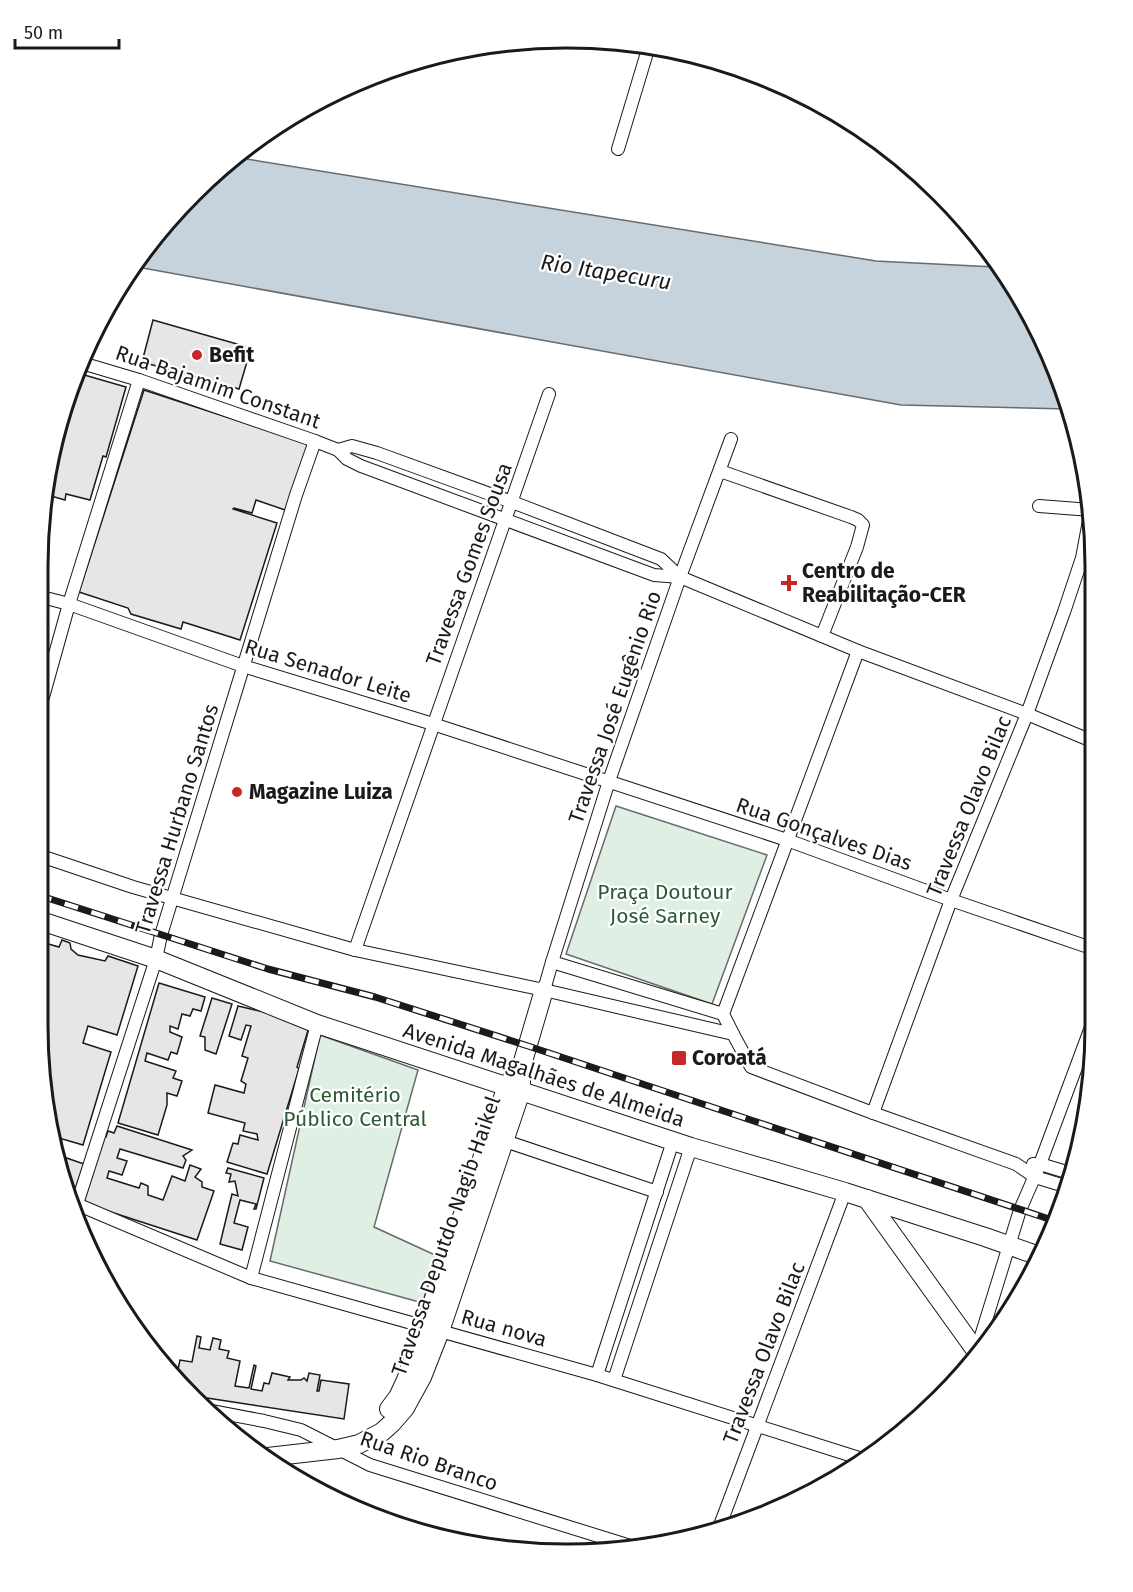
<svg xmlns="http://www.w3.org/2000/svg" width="1133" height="1592" viewBox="0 0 1133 1592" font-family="'Fira Sans',sans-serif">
<rect width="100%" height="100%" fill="#fff"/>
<!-- green -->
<g fill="#e0efe3" stroke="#6a6a6a" stroke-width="1.5">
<path d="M616 806 767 855 712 1004 566 954Z"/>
<path d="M320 1035 418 1070 374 1227 435 1255 423 1303 270 1261Z"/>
</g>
<!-- water -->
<path fill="#c6d2dc" stroke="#6a6a6a" stroke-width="1.5" d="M234 157 876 261 995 267 1055 364 1067 409 901 405 137 267 218 169Z"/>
<!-- building -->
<g fill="#e6e6e6" stroke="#1a1a1a" stroke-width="1.5">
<path d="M153 320 251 348 239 389 142 362Z"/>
<path d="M81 374 126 387 106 457 103 456 90 500 66 494 65 500 51 496 54 486 46 484 47 466Z"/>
<path d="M144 390 309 444 288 511 256 500 252 513 234 508 233 509 277 523 240 640 183 622 181 629 131 614 128 608 79 592Z"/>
<path d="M62 940 70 943 71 949 78 955 105 961 108 956 138 966 117 1035 88 1026 83 1043 111 1052 83 1145 52 1136 38 1025V941L59 947Z"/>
<path d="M159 983 205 997 201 1011 193 1009 190 1016 182 1014 178 1029 170 1026V1032L182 1037 177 1054 171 1052 168 1060 147 1053 145 1061 176 1071 173 1078 182 1081 177 1096 167 1093V1105L158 1135 118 1123Z"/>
<path d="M212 998 232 1004 216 1054 205 1050V1037L200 1036Z"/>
<path d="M238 1006 290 1018 309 1027 297 1067 299 1069 267 1174 227 1162 233 1143 238 1144 240 1135 258 1140 257 1134 243 1131 245 1123 208 1113 215 1085 244 1093 246 1084 241 1081 248 1058 242 1056 251 1026 246 1025 241 1040 229 1036Z"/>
<path d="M117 1126 192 1150 183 1156 186 1160 183 1168 120 1149 117 1158 127 1161 122 1175 109 1171 107 1178 139 1188 141 1183 148 1186V1195L163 1200 172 1176 185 1181 190 1165 201 1169 195 1177 202 1182V1187L214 1191 197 1240 80 1202 101 1136 106 1137 108 1131 114 1133Z"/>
<path d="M55 1154 84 1164 74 1192 68 1189 56 1163Z"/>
<path d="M228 1168 264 1178 256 1209H254L256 1204 240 1200 234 1223 248 1227 242 1250 220 1244 232 1194 238 1196 235 1181 229 1182 231 1174 226 1173Z"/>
<path d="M197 1336 201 1337 199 1348 210 1350 213 1338 221 1340 219 1349 229 1351 227 1358 240 1361 235 1386 249 1388 254 1365 256 1366 251 1389 262 1391 264 1383 269 1384 272 1373 290 1377 288 1380H301L304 1378 307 1381 309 1373 320 1375 317 1391H319L321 1380 349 1384 344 1419 194 1396 174 1373 177 1374 180 1360 192 1362Z"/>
</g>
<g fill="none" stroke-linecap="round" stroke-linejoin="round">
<!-- street casing -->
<g stroke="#1a1a1a" stroke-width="14">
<g id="street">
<path d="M618 149 649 46"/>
<path d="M896 155H898"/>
<path d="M85 364 139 380 315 441 338 450 347 459 361 466 654 575 680 577 858 651 1027 714 1092 741"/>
<path d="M338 450 352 446 377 453 512 502 661 559 680 577"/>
<path d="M720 471 851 517 858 520 863 525 857 547 822 636"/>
<path d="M1039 506 1091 510"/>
<path d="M38 596 69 604 243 666 433 724 787 840 951 900 1094 949"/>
<path d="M38 715 69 604 139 380"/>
<path d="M38 855 133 887 355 950 544 990 733 1034 751 1067 873 1113 1016 1164 1035 1177 1068 1187"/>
<path d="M355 950C419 764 485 580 549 394"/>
<path d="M552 962 723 1014"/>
<path d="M544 990 552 962 609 781 680 577 731 439"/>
<path d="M733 1034 723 1014 858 651"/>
<path d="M873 1113 951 900 1027 714 1064 612 1082 558 1091 510"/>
<path d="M505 1141 657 1192"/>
<path d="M1033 1164H1040L1073 1174"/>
<path d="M74 1203 251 1278 597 1375 859 1458"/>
<path d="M76 1207 156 959 161 935 296 495 315 441"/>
<path d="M251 1278 317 1024"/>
<path d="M973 1362 1020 1210 1040 1164 1094 1019"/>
<path d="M597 1375 673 1141"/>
<path d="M614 1380 691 1147"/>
<path d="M206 1410 264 1421 301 1430 370 1465 640 1549"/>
<path d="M719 1528 845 1192"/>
</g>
</g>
<!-- secondary casing -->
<g stroke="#1a1a1a" stroke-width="20">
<g id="secondary">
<path d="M38 920 156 959 317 1024 691 1147 845 1192 985 1237 1042 1257"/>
<path d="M867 1199 979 1355"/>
<path d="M389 1409 398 1397 406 1380 507 1086 514 1076"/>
<path d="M268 1457 338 1449 359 1444 382 1432 392 1423 405 1408 422 1377 440 1331 521 1091V1068L544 990"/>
</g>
</g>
<!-- street -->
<use href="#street" stroke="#fff" stroke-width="12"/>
<!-- secondary -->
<use href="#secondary" stroke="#fff" stroke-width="18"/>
<!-- rail casing -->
<g stroke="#1a1a1a" stroke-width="7">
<path id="rail" d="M38 895 268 969 375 997 528 1046 1055 1221"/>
</g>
<!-- rail -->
<use href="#rail" stroke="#fff" stroke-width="4.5" stroke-dasharray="14" stroke-linecap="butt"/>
</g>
<!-- markers -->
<g fill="#c62828" stroke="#fff" stroke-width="2">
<circle cx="197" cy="355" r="6"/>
<path d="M786 574h6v6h6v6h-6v6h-6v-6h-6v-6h6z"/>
<circle cx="237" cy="792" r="6"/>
<rect x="671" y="1050" width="16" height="16" rx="3"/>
</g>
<g text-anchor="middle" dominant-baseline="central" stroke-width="4.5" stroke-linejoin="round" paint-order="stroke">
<!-- poi labels -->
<g font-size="21" font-weight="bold" fill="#1a1a1a" stroke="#fff" text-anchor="start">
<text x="209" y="355">Befit</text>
<text x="802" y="571">Centro de<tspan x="802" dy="24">Reabilitação-CER</tspan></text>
<text x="249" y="792">Magazine Luiza</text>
<text x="692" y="1058">Coroatá</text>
</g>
<!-- street labels -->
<g font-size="21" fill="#1a1a1a" stroke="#fff">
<text transform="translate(218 387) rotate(19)">Rua Bajamim Constant</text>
<text transform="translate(469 564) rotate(-70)">Travessa Gomes Sousa</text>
<text transform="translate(328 671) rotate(17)">Rua Senador Leite</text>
<text transform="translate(615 707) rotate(-71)">Travessa José Eugênio Rio</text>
<text transform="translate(969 806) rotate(-68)">Travessa Olavo Bilac</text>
<text transform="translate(177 819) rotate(-73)">Travessa Hurbano Santos</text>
<text transform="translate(824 834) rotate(19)">Rua Gonçalves Dias</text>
<text transform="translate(544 1075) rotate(18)">Avenida Magalhães de Almeida</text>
<text transform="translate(446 1236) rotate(-71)">Travessa Deputdo Nagib Haikel</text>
<text transform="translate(504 1328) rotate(16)">Rua nova</text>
<text transform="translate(764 1353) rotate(-69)">Travessa Olavo Bilac</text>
<text transform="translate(429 1461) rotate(19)">Rua Rio Branco</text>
</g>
<!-- park labels -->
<g font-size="21" fill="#2b5a34" stroke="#fff">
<text x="665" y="892">Praça Doutour<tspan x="665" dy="24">José Sarney</tspan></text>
<text x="355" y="1095">Cemitério<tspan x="355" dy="24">Público Central</tspan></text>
</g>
<!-- water labels -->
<g font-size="22" font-style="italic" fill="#1a1a1a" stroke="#fff">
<text transform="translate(606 272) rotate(9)">Rio Itapecuru</text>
</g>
</g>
<!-- crop -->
<path d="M0 0H1133V1592H0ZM566 48H567A518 518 0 0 1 1085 566V1026A518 518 0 0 1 567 1544H566A518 518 0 0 1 48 1026V566A518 518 0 0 1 566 48Z" fill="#fff" fill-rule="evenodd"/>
<path fill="none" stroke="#1a1a1a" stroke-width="3" d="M566 48H567A518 518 0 0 1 1085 566V1026A518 518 0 0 1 567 1544H566A518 518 0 0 1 48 1026V566A518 518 0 0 1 566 48Z"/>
<!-- scale -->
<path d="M15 39v9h104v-9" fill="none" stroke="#1a1a1a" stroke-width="3"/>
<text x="24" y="39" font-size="18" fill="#1a1a1a" stroke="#ffffff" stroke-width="4.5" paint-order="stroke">50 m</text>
</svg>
